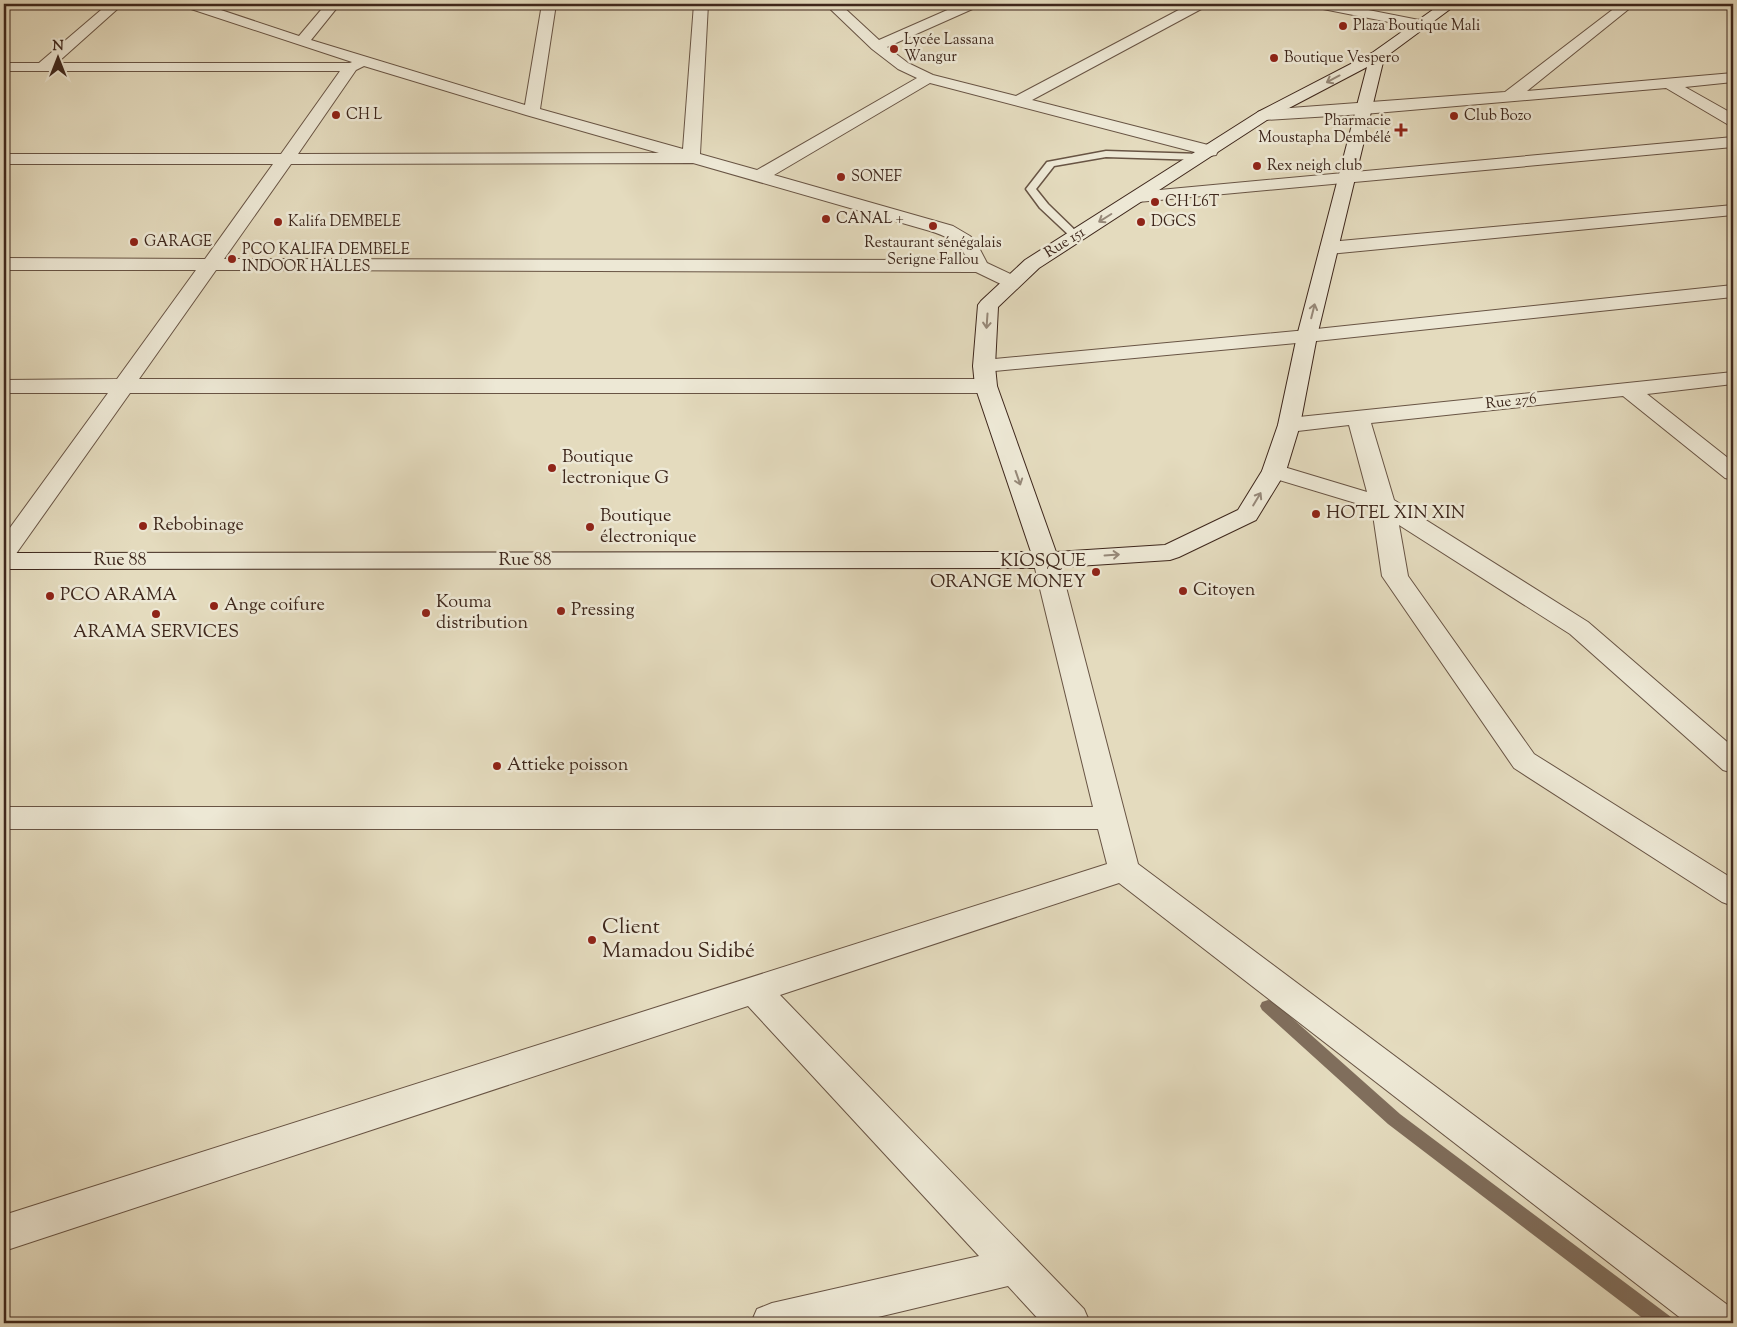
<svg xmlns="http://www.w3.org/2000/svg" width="1737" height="1327" viewBox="0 0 1737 1327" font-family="'Sorts Mill Goudy',serif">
<rect width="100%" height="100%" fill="#e4dbbe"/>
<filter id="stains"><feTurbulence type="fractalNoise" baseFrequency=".004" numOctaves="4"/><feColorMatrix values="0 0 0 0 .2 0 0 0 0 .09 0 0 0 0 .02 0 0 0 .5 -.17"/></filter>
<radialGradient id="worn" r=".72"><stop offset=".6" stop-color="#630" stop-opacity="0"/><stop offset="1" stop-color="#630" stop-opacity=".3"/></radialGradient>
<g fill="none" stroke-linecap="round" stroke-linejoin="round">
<!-- stream -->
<path fill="#806e5c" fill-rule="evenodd" d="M1268 1000 1274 1002 1400 1114 1671 1317 1673 1323H1649L1388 1124 1262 1010 1260 1006 1262 1002Z"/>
<!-- lane casing -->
<g stroke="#685444" stroke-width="3">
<path id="lane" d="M1106 151 1201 154 1206 157 1201 160 1106 157 1054 166 1036 189 1048 204 1081 236 1080 238H1072L1040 208 1026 189 1047 162Z"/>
</g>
<!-- street casing -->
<g stroke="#685444" stroke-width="2">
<g id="street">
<path d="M108 4H123L57 63H350L352 62 185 7 183 4H203L299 36 326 4H340L311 40 525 105 542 4H556L540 109 683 149 694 4H708L700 154 757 170 917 78 898 69 872 49 825 4H840L879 40 961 4H979L977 7 887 47 908 63 933 75 1016 96 1190 4H1207L1205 7 1032 100 1216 147 1218 151 1216 155 1210 156 930 83 774 175 953 226 970 236 976 242 987 263 1019 278 1022 282 1019 286 1012 288 1005 286 976 272 216 270 139 379H986L994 381 997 386 994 391 986 393H130L13 558 4 561V536L108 393H4V380L117 379 196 270H4V258L205 259 273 164H4V154H281L340 71H4V63H39ZM364 66 526 115 659 153 298 154 356 70ZM693 163 930 231C946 236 962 243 967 260L224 259 291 164Z"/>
<path d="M1311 4H1338L1419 20 1426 24 1419 28 1318 8Z"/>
<path d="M1620 4H1635L1527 91 1733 73V82L1685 87 1733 114V126L1727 124 1666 88 1364 114 1264 120 1258 118 1256 115 1258 112 1264 110 1505 92Z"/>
<path d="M1733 137V147L1138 202 1132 201 1129 197 1132 193 1138 192Z"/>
<path d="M1733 205V215L1329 254 1322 252 1320 248 1322 244 1329 242Z"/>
<path d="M1733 285V297L1307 342 984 372 976 371 973 366 976 361 984 360 1307 330Z"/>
<path d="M1733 372V384L1647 394 1733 462V480L1725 478 1623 396 1371 423 1394 500 1588 622 1733 747V773L1723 770 1570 634 1399 525 1408 576 1534 754 1733 879V906L1722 902 1514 768 1382 576 1372 508 1266 476 1262 471 1266 466 1274 464 1367 492 1349 425 1289 432 1281 430 1278 425 1281 420 1289 418Z"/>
<path d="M1046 552 1055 555 1059 560 1138 864 1733 1309V1323H1687L1119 883 780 995 1084 1309 1090 1323H1042L1008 1286 853 1323H751L757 1309 772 1303 979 1256 748 1006 4 1251V1215L1107 864 1098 829H4V807H1093L1033 560 1037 555Z"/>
</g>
</g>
<!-- secondary casing -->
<g stroke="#3e271c" stroke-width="2">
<path id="secondary" d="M1441 4H1457L1384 58 1317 336 1300 425 1286 471 1256 520 1179 557 1170 560 1046 568 4 569V553L1031 552 975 386 973 366 978 305 981 301 1025 260 1258 112 1372 53ZM1367 67 1297 336 1278 425 1262 471 1238 510 1165 545 1056 552 997 386 995 366 998 307 1039 268 1270 118Z"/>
</g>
<!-- lane -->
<use href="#lane" fill="#ede8d5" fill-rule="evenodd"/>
<!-- street -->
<use href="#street" fill="#ede8d5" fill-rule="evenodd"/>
<!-- secondary -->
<use href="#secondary" fill="#ede8d5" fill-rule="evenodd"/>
</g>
<!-- one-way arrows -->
<defs><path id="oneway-shaft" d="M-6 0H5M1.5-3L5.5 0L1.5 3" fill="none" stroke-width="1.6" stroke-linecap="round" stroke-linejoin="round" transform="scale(1.25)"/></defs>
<g stroke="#968878">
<use href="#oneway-shaft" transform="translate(1333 79) rotate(152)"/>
<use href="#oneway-shaft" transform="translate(1105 218) rotate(148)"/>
<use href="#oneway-shaft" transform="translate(1313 311) rotate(-76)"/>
<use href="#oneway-shaft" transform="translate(987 321) rotate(94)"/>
<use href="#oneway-shaft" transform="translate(1018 478) rotate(71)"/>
<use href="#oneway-shaft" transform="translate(1257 499) rotate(-59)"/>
<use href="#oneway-shaft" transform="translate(1112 555) rotate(-4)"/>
</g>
<!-- markers -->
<g fill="#8f2418" stroke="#ede8d5" stroke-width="2">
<circle cx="1343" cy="26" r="5"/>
<circle cx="894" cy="49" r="5"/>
<circle cx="1274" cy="58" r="5"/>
<circle cx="336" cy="115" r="5"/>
<circle cx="1454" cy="116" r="5"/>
<path d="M1398.5 122.5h5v5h5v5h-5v5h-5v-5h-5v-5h5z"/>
<circle cx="1257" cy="166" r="5"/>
<circle cx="841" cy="177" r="5"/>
<circle cx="1155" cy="202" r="5"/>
<circle cx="826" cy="219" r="5"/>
<circle cx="278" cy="222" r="5"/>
<circle cx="1141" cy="222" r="5"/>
<circle cx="933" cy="226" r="5"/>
<circle cx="134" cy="242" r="5"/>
<circle cx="232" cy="259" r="5"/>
<circle cx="552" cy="468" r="5"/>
<circle cx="1316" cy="514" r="5"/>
<circle cx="143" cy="526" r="5"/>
<circle cx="590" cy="527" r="5"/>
<circle cx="1096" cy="572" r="5"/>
<circle cx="1183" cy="591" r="5"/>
<circle cx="50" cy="596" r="5"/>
<circle cx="214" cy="606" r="5"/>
<circle cx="561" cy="611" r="5"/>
<circle cx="426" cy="613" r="5"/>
<circle cx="156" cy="614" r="5"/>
<circle cx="497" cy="766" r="5"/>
<circle cx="592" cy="940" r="5"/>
</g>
<g text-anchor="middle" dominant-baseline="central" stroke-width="5" stroke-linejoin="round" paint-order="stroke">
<!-- far-poi labels -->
<g font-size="15" fill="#3e271c" stroke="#ede8d5" text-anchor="start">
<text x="1353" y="26">Plaza Boutique Mali</text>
<text x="904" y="40">Lycée Lassana<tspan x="904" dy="17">Wangur</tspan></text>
<text x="1284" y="58">Boutique Vespero</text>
<text x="346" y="115">CH L</text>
<text x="1464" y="116">Club Bozo</text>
<text x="1391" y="121" text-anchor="end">Pharmacie<tspan x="1391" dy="17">Moustapha Dembélé</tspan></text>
<text x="1267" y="166">Rex neigh club</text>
<text x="851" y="177">SONEF</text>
<text x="1165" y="202">CH L6T</text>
<text x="836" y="219">CANAL +</text>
<text x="288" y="222">Kalifa DEMBELE</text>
<text x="1151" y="222">DGCS</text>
<text x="144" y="242">GARAGE</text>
<text x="933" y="243" text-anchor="middle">Restaurant sénégalais<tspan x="933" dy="17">Serigne Fallou</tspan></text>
<text x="242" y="250">PCO KALIFA DEMBELE<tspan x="242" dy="17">INDOOR HALLES</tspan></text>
</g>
<!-- far-street labels -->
<g font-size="15" fill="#3e271c" stroke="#ede8d5">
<text transform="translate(1065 243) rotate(-32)">Rue 151</text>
<text transform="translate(1511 402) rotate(-6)">Rue 276</text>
</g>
<!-- poi labels -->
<g font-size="18" fill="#3e271c" stroke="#ede8d5" text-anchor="start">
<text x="562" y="458">Boutique<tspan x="562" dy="21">lectronique G</tspan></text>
<text x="1326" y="514">HOTEL XIN XIN</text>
<text x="600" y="517">Boutique<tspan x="600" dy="21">électronique</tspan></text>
<text x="153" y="526">Rebobinage</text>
<text x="1086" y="562" text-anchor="end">KIOSQUE<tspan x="1086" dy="21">ORANGE MONEY</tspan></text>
<text x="1193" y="591">Citoyen</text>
<text x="60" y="596">PCO ARAMA</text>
<text x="436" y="603">Kouma<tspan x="436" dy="21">distribution</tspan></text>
<text x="224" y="606">Ange coifure</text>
<text x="571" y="611">Pressing</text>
<text x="156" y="633" text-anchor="middle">ARAMA SERVICES</text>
<text x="507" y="766">Attieke poisson</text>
</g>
<!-- street labels -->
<g font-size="18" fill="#3e271c" stroke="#ede8d5">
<text x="120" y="561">Rue 88</text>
<text x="525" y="561">Rue 88</text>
</g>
<!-- near-poi labels -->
<g font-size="21" fill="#3e271c" stroke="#ede8d5" text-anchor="start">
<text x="602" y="928">Client<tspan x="602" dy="24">Mamadou Sidibé</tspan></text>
</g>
</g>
<!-- margin -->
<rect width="1737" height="1327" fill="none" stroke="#e4dbbe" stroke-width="20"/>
<rect x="5" y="5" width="1727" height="1317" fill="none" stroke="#3e271c" stroke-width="2.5"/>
<rect x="10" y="10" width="1717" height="1307" fill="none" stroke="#3e271c"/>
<!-- north arrow -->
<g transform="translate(58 58)" stroke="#ede8d5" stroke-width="4" paint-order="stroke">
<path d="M0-4L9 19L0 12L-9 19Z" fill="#3e271c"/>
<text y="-8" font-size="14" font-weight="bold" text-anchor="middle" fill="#3e271c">N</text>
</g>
<rect width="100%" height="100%" filter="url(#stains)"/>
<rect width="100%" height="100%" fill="url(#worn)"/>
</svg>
